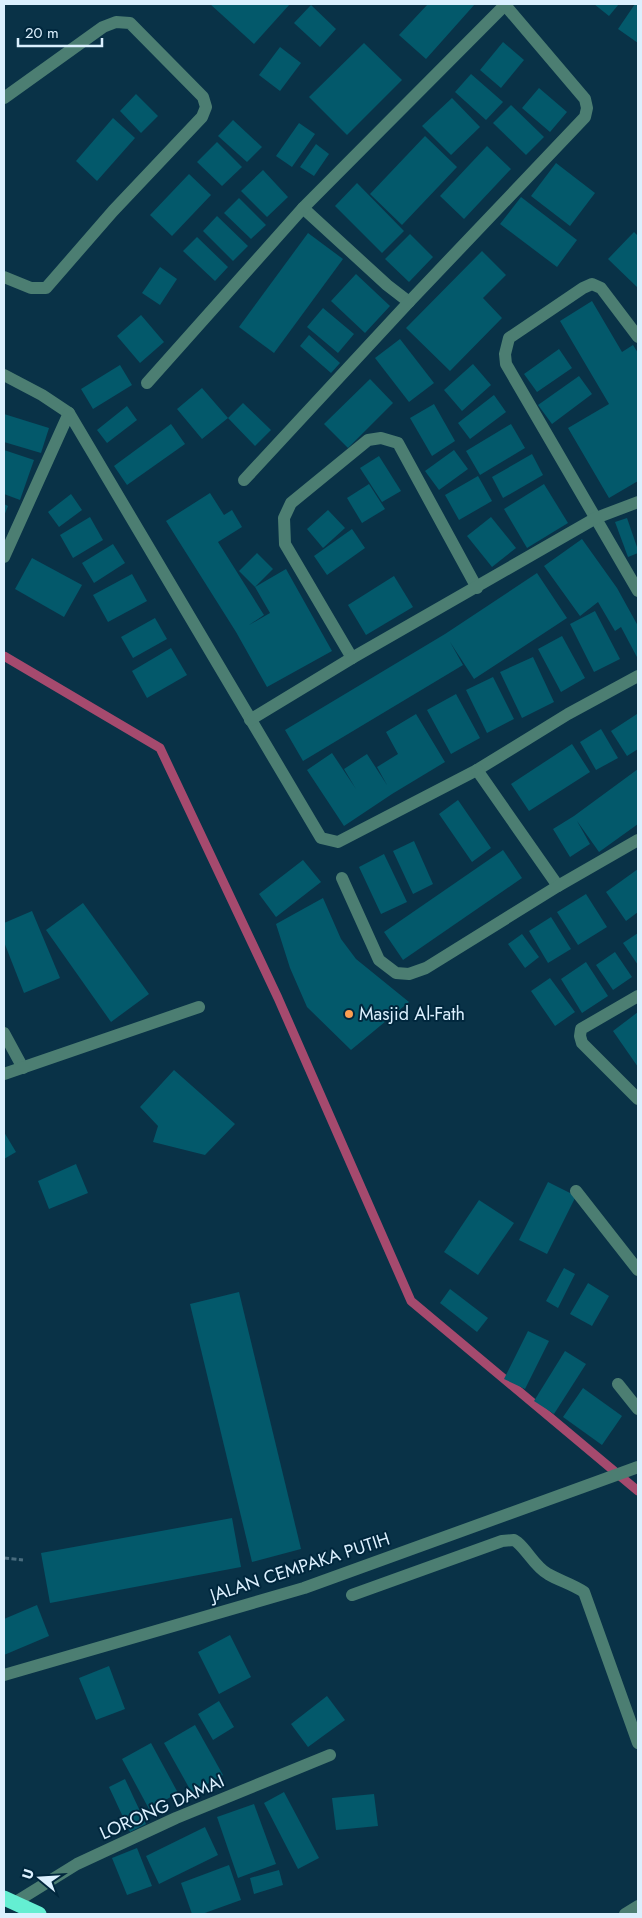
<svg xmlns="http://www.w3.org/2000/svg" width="642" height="1918" viewBox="0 0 642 1918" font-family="Jost,sans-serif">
<rect width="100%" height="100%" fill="#093247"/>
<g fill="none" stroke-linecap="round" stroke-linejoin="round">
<!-- stream -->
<path stroke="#a54a6e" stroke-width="9" d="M4 656 160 748 278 998 411 1301 638 1491"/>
</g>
<!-- building -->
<g fill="#03596b">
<path d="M210 4H290L254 44Z"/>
<path d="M428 4H475L426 59 399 35Z"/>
<path d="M594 4H619L609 16Z"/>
<path d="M635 4H638V43L618 29Z"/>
<path d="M311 5 336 29 320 47 294 23Z"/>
<path d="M503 42 524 60 501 88 480 70Z"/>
<path d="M364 43 402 80 347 135 309 97Z"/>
<path d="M280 47 301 63 280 91 259 75Z"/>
<path d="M471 74 503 102 486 120 455 92Z"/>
<path d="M539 88 567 112 550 132 522 108Z"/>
<path d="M136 94 158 116 141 133 120 111Z"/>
<path d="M452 98 480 127 451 155 422 126Z"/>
<path d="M511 105 544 137 526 155 493 123Z"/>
<path d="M113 118 135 138 97 181 76 161Z"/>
<path d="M233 120 262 147 247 162 218 136Z"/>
<path d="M299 123 315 134 292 167 276 156Z"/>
<path d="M425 136 457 167 402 225 370 194Z"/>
<path d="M217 142 242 167 222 186 197 162Z"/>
<path d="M316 144 329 154 314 176 300 167Z"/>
<path d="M487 146 511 169 464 219 440 196Z"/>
<path d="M556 163 595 193 570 226 531 196Z"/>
<path d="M263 170 288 197 267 217 241 191Z"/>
<path d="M189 174 211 195 172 236 150 215Z"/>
<path d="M357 183 404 231 382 253 335 206Z"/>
<path d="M521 197 577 240 557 267 500 224Z"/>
<path d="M239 198 266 225 251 239 224 213Z"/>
<path d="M217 216 248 246 233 261 203 231Z"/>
<path d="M634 232 638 236 637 287 608 259Z"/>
<path d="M308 233 343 259 274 353 239 327Z"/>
<path d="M410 234 433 257 409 282 385 259Z"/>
<path d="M197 237 228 267 215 281 183 251Z"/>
<path d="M482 251 506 275 483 298 502 318 450 371 406 328Z"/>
<path d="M160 267 177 279 160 305 142 293Z"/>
<path d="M356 274 390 306 365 333 331 301Z"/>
<path d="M592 301 622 352 633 345 638 353V481L609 498 568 428 609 404 560 321Z"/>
<path d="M323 308 354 334 338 353 307 327Z"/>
<path d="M141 315 164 342 140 363 117 336Z"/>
<path d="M309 335 340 363 331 373 300 346Z"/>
<path d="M400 339 434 383 409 402 375 358Z"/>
<path d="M559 349 572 368 537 392 524 374Z"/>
<path d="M473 364 491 385 462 411 444 390Z"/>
<path d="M120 365 132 385 93 409 81 389Z"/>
<path d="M579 376 592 394 552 424 538 405Z"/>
<path d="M370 379 393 403 348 448 324 424Z"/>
<path d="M202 388 228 418 243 403 271 430 255 446 228 418 202 439 177 409Z"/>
<path d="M494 395 506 412 470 439 458 423Z"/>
<path d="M434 404 455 441 432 456 410 418Z"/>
<path d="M127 406 137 420 107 443 97 430Z"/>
<path d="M4 414 49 428 41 453 4 442Z"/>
<path d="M171 424 185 444 127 485 114 466Z"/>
<path d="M511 424 525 448 480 475 466 451Z"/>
<path d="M4 450 34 460 20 500 4 494Z"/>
<path d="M454 450 468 469 439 490 425 471Z"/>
<path d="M532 454 543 475 503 498 492 477Z"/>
<path d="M379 456 401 491 382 502 360 468Z"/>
<path d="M478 476 492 501 459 520 445 495Z"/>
<path d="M369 484 385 509 362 523 347 498Z"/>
<path d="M544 484 568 523 527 548 504 509Z"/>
<path d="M210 493 224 515 232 510 242 527 218 542 264 615 249 625 270 613 255 587 239 571 257 553 273 569 255 587 286 569 332 651 267 687 236 632 166 521Z"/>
<path d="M71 494 82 510 59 527 48 512Z"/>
<path d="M4 504 8 506 4 516Z"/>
<path d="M328 510 345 528 323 548 307 529Z"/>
<path d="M90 517 103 540 73 558 60 535Z"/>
<path d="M491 517 516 548 492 567 467 536Z"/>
<path d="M627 518 638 550V553L628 557 615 522Z"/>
<path d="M352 529 365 548 327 575 314 556Z"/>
<path d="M582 539 617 588 638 626V659L621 627 615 631 598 602 580 616 544 566Z"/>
<path d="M113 544 125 563 94 583 82 563Z"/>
<path d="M32 558 82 585 64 617 15 589Z"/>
<path d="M537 573 567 618 474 679 450 642 463 665 303 761 285 730 445 634Z"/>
<path d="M132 574 147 601 108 622 93 595Z"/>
<path d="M394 576 413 607 366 635 348 605Z"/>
<path d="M595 611 620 659 594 672 570 624Z"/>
<path d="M155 618 167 639 133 658 121 637Z"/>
<path d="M562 636 585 678 561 692 538 649Z"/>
<path d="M171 648 187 675 147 698 132 671Z"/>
<path d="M533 657 554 702 522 718 500 672Z"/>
<path d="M493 677 514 719 487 733 466 690Z"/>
<path d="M456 694 480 738 451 754 427 710Z"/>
<path d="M416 714 445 762 392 794 344 826 307 770 332 753 356 789 344 769 367 754 387 785 377 767 398 754 386 732Z"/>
<path d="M637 714 638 749 627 756 611 731Z"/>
<path d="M601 729 618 758 596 770 580 742Z"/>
<path d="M572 744 590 772 529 811 511 784Z"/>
<path d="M638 769V824L599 852 577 821 590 844 570 857 553 829 574 816Z"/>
<path d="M458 800 491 848 472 862 439 814Z"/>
<path d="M414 841 433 884 413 894 393 851Z"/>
<path d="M503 850 522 878 403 960 384 932Z"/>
<path d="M384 854 407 902 381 914 359 867Z"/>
<path d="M303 860 321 882 276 917 259 894Z"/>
<path d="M638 869V912L626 921 606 892Z"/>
<path d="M586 894 607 927 578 945 557 912Z"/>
<path d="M323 898 341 939 356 959 409 1002 351 1050 307 1007 290 968 276 924Z"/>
<path d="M83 903 149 994 111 1022 46 930Z"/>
<path d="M32 911 60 978 24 993 4 942V923Z"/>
<path d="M551 917 571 949 548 963 529 931Z"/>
<path d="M638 933V965L623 943Z"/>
<path d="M522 934 539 957 525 968 508 944Z"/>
<path d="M615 952 632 977 613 990 596 965Z"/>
<path d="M586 962 608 996 582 1013 561 979Z"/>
<path d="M550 978 575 1012 555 1026 531 991Z"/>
<path d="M638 1012V1067L613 1031Z"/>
<path d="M174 1070 235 1124 205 1155 153 1142 158 1126 140 1107Z"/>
<path d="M4 1132 16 1152 4 1159Z"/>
<path d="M76 1164 88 1193 49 1209 38 1181Z"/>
<path d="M548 1182 576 1196 547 1254 519 1240Z"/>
<path d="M479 1200 514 1223 478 1275 444 1252Z"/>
<path d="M564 1268 575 1274 558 1308 546 1301Z"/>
<path d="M588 1283 609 1296 592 1326 570 1314Z"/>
<path d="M450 1289 488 1318 477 1332 440 1303Z"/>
<path d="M239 1292 301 1549 252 1562 190 1304Z"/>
<path d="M528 1331 549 1341 525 1389 504 1379Z"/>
<path d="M565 1351 586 1364 554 1414 534 1401Z"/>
<path d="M583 1388 622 1416 602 1445 563 1417Z"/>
<path d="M232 1518 241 1567 50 1603 41 1553Z"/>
<path d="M37 1605 49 1636 4 1655V1619Z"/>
<path d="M230 1635 251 1677 219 1694 198 1652Z"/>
<path d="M109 1666 125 1709 96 1720 79 1678Z"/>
<path d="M327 1696 345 1720 308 1747 291 1724Z"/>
<path d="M219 1701 234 1727 213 1740 198 1714Z"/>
<path d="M195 1725 223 1775 192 1793 164 1743Z"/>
<path d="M151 1743 178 1793 149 1809 122 1759Z"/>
<path d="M125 1779 146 1824 130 1832 109 1787Z"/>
<path d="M284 1792 319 1858 298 1869 264 1803Z"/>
<path d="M374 1794 378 1826 336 1830 332 1798Z"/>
<path d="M254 1804 276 1864 238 1878 217 1817Z"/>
<path d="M205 1827 218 1855 159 1884 146 1856Z"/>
<path d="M137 1848 152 1886 127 1895 112 1858Z"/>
<path d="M229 1865 241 1900 202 1914H192L181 1883Z"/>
<path d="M279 1870 283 1885 254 1894 250 1878Z"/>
</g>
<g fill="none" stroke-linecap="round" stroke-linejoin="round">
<!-- path -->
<path stroke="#496c7e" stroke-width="3" stroke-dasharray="5 2.5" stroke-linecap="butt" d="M4 1558 23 1560"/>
<!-- minor -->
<g stroke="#4c7e72" stroke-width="12">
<path d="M4 98 103 27 116 22 130 23 203 97 206 107 202 117 113 211 46 288H31L4 277"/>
<path d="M303 208 387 285 409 302"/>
<path d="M638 337 601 288 592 284 583 288 509 338 505 354 506 364 638 591"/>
<path d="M4 375 42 395 69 413"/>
<path d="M147 383 303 208 506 4"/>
<path d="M244 480 409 302 585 117 587 108 585 99 505 5"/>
<path d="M4 557 69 413 321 838 338 842 477 770 568 714 638 676"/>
<path d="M352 658 285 544 284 518 291 503 368 440 381 438 398 443 477 588"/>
<path d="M250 720 352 658 596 518 638 502"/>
<path d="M477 770 558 886"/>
<path d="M342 878 379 960 396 973 409 974 426 968 558 886 638 840"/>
<path d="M638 996 581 1029 580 1036 582 1043 638 1099"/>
<path d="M4 1033 23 1068"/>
<path d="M4 1074 199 1007"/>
<path d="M576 1191 638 1270"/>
<path d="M618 1384 638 1409"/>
<path d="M352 1595 502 1541 514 1540 517 1542C528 1551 535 1567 548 1574 560 1581 572 1584 584 1592L638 1743"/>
<path d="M4 1675 304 1588 638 1467"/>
<path d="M14 1903 77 1864 176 1818 330 1755"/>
<path d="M625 1914 638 1906"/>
</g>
<!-- highway -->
<path stroke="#64eed2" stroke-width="15" d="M4 1898 39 1914"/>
</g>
<!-- markers -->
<circle fill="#fb9e51" stroke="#00273d" stroke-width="2" cx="349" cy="1014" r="5"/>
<g text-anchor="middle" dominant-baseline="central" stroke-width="4" stroke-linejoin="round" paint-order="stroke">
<!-- poi labels -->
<g font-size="18" fill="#dbf0fe" stroke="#00273d" text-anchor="start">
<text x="359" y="1014">Masjid Al-Fath</text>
</g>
<!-- street labels -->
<g font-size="18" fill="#dbf0fe" stroke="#00273d">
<text transform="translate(300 1567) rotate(-18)">JALAN CEMPAKA PUTIH</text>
<text transform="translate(162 1807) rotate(-24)">LORONG DAMAI</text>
</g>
</g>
<!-- border -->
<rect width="642" height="1918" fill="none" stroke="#dbf0fe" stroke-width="10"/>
<!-- north arrow -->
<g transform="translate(40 1878) rotate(288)" stroke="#00273d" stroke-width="4" paint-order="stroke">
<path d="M0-4L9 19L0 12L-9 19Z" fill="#dbf0fe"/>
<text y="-8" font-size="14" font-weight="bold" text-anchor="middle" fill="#dbf0fe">U</text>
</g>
<!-- scale -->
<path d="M18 38v8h84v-8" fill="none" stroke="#dbf0fe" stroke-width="2.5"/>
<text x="25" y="38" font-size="15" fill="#dbf0fe" stroke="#00273d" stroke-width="4" paint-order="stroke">20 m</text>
</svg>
